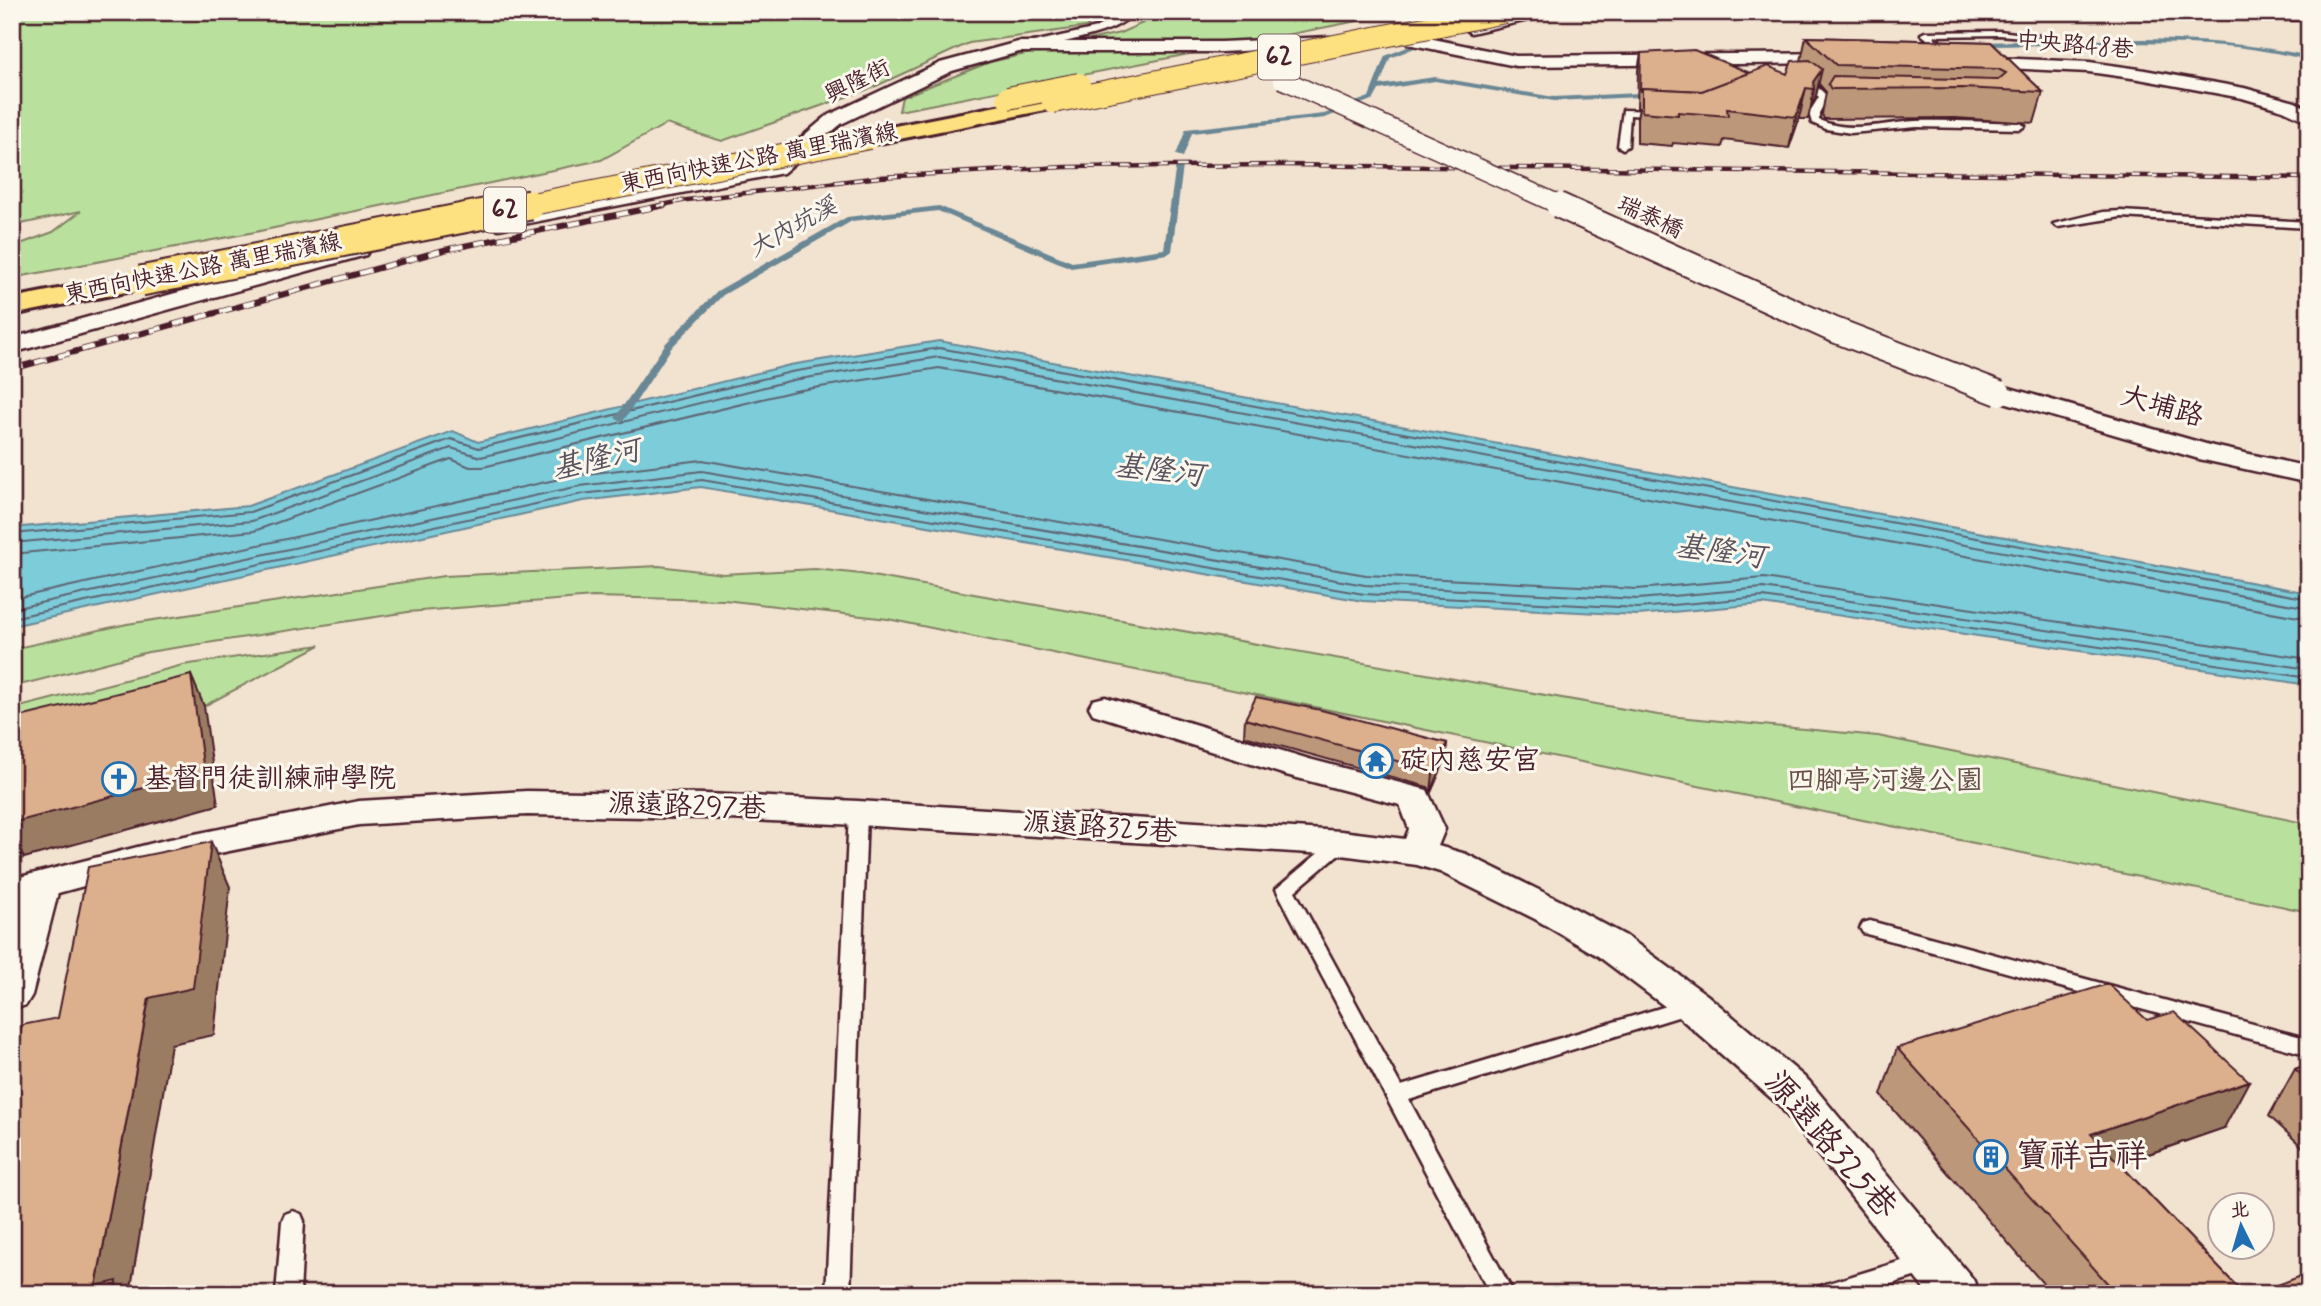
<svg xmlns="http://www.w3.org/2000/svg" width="2321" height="1306" viewBox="0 0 2321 1306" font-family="Mynerve,'LXGW WenKai TC',sans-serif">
<rect width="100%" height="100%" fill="#f2e2d0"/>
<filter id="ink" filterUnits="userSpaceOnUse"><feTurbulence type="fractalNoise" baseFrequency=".0143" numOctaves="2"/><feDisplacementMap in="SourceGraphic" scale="14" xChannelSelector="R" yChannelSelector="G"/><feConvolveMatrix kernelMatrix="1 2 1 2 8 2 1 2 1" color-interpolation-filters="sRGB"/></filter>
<g filter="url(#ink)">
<!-- green -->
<g fill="#b9e19d" stroke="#828064" stroke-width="2">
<path d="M12 12H1114L1086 27 969 43 874 87 722 141 666 124 601 160 255 232 12 278V247L53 232 81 211 21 224 12 208Z"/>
<path d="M1148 12H1403L899 111 902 97 990 62 1120 33 1143 23Z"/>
<path d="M659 566 723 574 815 569 861 574 1658 715 1878 736 2309 824V912L888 619 724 600 593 597 408 612 148 652 12 687V649L127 624 444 576Z"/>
<path d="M320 645 204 706 23 753 24 858 12 862V709L183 665Z"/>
</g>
<!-- water -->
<path fill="#7dccda" stroke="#698794" stroke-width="2" d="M939 341 2309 593V685L1762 604 1638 615 1363 601 701 487 583 501 12 626V528L248 506 453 431 478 442 790 365Z"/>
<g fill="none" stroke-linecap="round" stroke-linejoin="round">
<!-- shore -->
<g stroke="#5e6471" stroke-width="2">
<path d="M12 534 250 512 451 439 479 448 791 372 939 348 2309 599"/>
<path d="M12 543 252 521 451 448 481 457 793 380 939 357 2309 608"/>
<path d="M12 554 254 531 451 459 470 467H483L795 391 939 368 2309 619"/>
<path d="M12 599 578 475 702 460 1366 575 1637 589 1764 578 2309 659"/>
<path d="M12 609 580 486 702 471 1365 585 1638 599 1763 588 2309 669"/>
<path d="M12 618 582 494 702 480 1364 594 1638 608 1763 597 2309 678"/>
</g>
<!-- stream -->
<g fill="#698794" fill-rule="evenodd">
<path d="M2144 39C2200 40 2254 44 2309 56V60C2281 54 2253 48 2224 46 2142 40 2060 46 1978 46L1975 44 1978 42Z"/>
<path d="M1415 44 1418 46 1417 47 1390 58 1380 85 1435 77 1554 97 1639 93 1642 95 1639 97 1554 101 1435 81 1379 90 1374 99 1325 118 1192 133 1183 157 1176 155 1186 129 1324 114 1369 97 1385 56Z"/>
<path d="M1176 164 1183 166 1172 251 1168 254 1071 268 938 211 852 221 723 295 672 347 624 420 620 421 615 418 666 343 717 291 847 217 939 206 1072 262 1164 249Z"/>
</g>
<!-- service casing -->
<g stroke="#4a1f2b" stroke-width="5">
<g id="service">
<path d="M1126 12H1135C1128 19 1121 24 1112 28 1096 35 1034 52 1020 45L1093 29Z"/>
<path d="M1999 31 2040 36 2036 38 1999 35 1933 36 1951 51 1952 53 1948 56 1921 34 1925 32Z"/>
<path d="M1799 75H1805L1828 97 1819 113V120C1850 134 1884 123 1916 121 1951 120 1986 122 2020 123L2025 126 2020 129 1917 127 1851 133 1826 129 1812 123 1809 113 1819 97 1799 79Z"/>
<path d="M1623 110 1660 111 1665 114 1660 117 1630 115 1628 146 1623 149 1618 146Z"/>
<path d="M2121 211 2309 222V228L2121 217 2058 227 2053 224 2103 212Z"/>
<path d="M858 807 864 809 867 813 850 1294H826L849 813 852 809Z"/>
<path d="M1341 837 1347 839 1350 843 1347 847 1295 891 1401 1086 1690 999 1697 1001 1700 1006 1697 1011 1409 1100 1514 1294H1490L1276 889 1335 839Z"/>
<path d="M1870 921 2309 1039V1055L1863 933 1860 928 1863 923Z"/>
<path d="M293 1211 301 1214 304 1221 300 1294H276L282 1221 285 1214Z"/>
<path d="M1928 1253 1936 1256 1940 1263 1936 1270 1860 1294H1814L1818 1287 1826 1284Z"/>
</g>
</g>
<!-- minor casing -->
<g stroke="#4a1f2b" stroke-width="5">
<g id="minor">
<path d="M1521 12H1552L1550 15 1471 33 1463 28 1465 25Z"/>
<path d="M1414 35 1516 56 1845 53 1854 58 1845 63 1516 66 1408 44 1406 40Z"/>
<path d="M1329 37 1335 38 1337 42 1335 46 1221 52H1019L952 71 841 124 783 173 499 229 492 227 488 223 492 219 499 217 770 164 827 116 940 63 1018 42H1221Z"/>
<path d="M1970 57 2089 62 2139 69 2244 88 2295 102 2309 109V122L2283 110 2242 98 2139 79 2089 72 1964 66 1961 62 1964 58Z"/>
<path d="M358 243 366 245 369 250 366 255 12 353V338Z"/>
<path d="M1999 385 2213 446 2309 467V483L2199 459 1990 398 1986 393 1990 388Z"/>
<path d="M1105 697 1309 759 1427 790 1445 829 1438 846 1466 854 1561 901 1626 936 1707 995 1809 1081 1973 1279 1979 1294H1928L1779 1105 1679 1017 1598 956 1535 919 1440 872 1417 865 1341 855 858 825 706 818 527 815 359 825 165 864 58 893 32 995 26 1005 12 1010V923L18 903 12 905V879L165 840 359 801 527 791 706 794 858 801 1341 831 1405 839 1409 829 1400 805 1286 775 1093 714 1089 707 1093 700Z"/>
</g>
</g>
<!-- tertiary casing -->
<g stroke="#4a1f2b" stroke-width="6">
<path id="tertiary" d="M2208 12H2309V19L2218 18Z"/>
</g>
<!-- trunk casing -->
<g stroke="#4a1f2b" stroke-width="6">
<g id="trunk">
<path d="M1053 95 1061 97 1064 102 1061 107 869 145 861 143 857 138 861 133 869 131Z"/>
<path d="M141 273 151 275 155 281 151 287 12 315V298Z"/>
</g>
</g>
<!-- service -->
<use href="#service" fill="#fbf7ec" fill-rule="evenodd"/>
<!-- minor -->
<use href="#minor" fill="#fbf7ec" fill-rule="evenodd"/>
<!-- tertiary -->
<use href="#tertiary" fill="#fbf7ec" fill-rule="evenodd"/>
<!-- trunk -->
<use href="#trunk" fill="#fde080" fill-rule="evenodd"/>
<!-- rail-far1 casing -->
<g stroke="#4a1f2b" stroke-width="4.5">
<path id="rail-far1" d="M657 206 687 200 880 177 1065 167 1285 165 2309 178"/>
</g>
<!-- rail casing -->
<g stroke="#4a1f2b" stroke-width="6">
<path id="rail" d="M12 369 444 250 665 205"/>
</g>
<!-- rail-far1 -->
<use href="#rail-far1" stroke="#fbf7ec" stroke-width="2.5" stroke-dasharray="9" stroke-linecap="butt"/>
<!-- rail -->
<use href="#rail" stroke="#fbf7ec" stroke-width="4.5" stroke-dasharray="12" stroke-linecap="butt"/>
<!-- minor-bridge-far1 casing -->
<g stroke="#4a1f2b" stroke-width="21" stroke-linecap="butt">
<path id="minor-bridge-far1" d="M1282 79 1562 206"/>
</g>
<!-- minor-bridge casing -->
<g stroke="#4a1f2b" stroke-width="28" stroke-linecap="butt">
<path id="minor-bridge" d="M1558 205 1832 329 1999 393"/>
</g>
<!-- trunk-bridge-far1 casing -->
<g stroke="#4a1f2b" stroke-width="24" stroke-linecap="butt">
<g id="trunk-bridge-far1">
<path d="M1008 98 1079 84"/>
<path d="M1053 102 1505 12"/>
<path d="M522 206 869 138"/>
</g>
</g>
<!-- trunk-bridge casing -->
<g stroke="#4a1f2b" stroke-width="33" stroke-linecap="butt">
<path id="trunk-bridge" d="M141 281 530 205"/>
</g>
<!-- minor-bridge-far1 -->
<use href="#minor-bridge-far1" stroke="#fbf7ec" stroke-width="18"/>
<!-- minor-bridge -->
<use href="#minor-bridge" stroke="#fbf7ec" stroke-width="24"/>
<!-- trunk-bridge-far1 -->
<use href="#trunk-bridge-far1" stroke="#fde080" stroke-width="22"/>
<!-- trunk-bridge -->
<use href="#trunk-bridge" stroke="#fde080" stroke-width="29"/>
</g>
<!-- wall -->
<g fill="#bd9779" stroke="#4a1f2b" stroke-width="2">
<path d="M1806 37 1991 42 2043 92 2034 123 1955 118 1824 119 1822 114 1826 92 1819 84 1815 99 1811 106 1808 119H1799L1789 148 1724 140 1722 147 1673 143 1672 146 1637 143V118L1639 108H1637L1638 70 1641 53 1750 73 1787 74 1801 61Z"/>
<path d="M1245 719 1447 743 1445 760 1431 792 1428 787 1244 736Z"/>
<path d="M1897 1048 2224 1128 2120 1164 2244 1294H2052L1881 1095Z"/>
<path d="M2309 1064V1153L2269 1116 2295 1069Z"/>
</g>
<!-- shaded-wall -->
<g fill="#9a7b63" stroke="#4a1f2b" stroke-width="2">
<path d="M1822 69 1815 99 1811 106 1814 89 1813 82Z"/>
<path d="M1806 88 1799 119 1789 148 1796 117Z"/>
<path d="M191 675 204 706 218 805 24 858 12 835V823Z"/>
<path d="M1447 743 1445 760 1431 792 1433 774Z"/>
<path d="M211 842 230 887 214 1035 171 1044 130 1294H101L96 1286 149 998Z"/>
<path d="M2249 1081 2224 1128 2069 1181 2091 1134Z"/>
</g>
<!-- building -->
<g fill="#dcb08d" stroke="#4a1f2b" stroke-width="2">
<path d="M1806 37 1991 42 2043 92 1963 88 1831 89 1828 84 1833 76 1998 80 2006 73 1998 69 1836 65Z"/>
<path d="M1694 50 1750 73 1702 91 1642 88V91H1640L1641 53Z"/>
<path d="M1810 60 1822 69 1813 82 1814 89 1806 88 1796 117 1727 109 1728 116 1678 112V115L1642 112V88L1702 91 1768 66 1787 74 1792 61Z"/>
<path d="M191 675 204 772 12 823V719Z"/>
<path d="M1256 697 1321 710 1447 743 1433 774 1430 770 1245 719Z"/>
<path d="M211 842 193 988 149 998 96 1286 117 1281 115 1294H12V1066L22 1025 58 1018 88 867Z"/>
<path d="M2108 984 2147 1020 2174 1012 2249 1081 2091 1134 2244 1294H2117L1897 1048Z"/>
<path d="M2309 1064V1082L2295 1069Z"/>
<path d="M2309 1273V1294H2254Z"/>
</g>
</g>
<!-- icons -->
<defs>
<g id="temple-ring" transform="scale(1.75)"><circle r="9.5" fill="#fbf7ec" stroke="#1f6fb2" stroke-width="1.5"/><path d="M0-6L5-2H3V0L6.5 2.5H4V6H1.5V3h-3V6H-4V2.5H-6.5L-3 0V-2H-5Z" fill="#1f6fb2"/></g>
<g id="church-ring" transform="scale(1.75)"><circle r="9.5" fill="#fbf7ec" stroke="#1f6fb2" stroke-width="1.5"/><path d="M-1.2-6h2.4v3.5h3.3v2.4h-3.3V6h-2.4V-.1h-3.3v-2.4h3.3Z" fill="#1f6fb2"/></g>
<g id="building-ring" transform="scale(1.75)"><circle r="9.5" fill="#fbf7ec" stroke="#1f6fb2" stroke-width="1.5"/><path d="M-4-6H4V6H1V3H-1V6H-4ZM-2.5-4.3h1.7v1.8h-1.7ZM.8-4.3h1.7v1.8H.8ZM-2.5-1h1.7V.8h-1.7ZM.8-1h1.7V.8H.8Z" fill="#1f6fb2"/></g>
</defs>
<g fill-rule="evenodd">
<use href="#temple-ring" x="1376" y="761"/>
<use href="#church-ring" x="119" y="779"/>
<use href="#building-ring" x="1991" y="1157"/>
</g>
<g text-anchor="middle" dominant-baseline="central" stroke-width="6" stroke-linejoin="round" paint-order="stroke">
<!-- far-street labels -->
<g font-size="23" fill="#4a1f2b" stroke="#fbf7ec">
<text transform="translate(2075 46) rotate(5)">中央路48巷</text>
<text transform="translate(858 82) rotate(-26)">興隆街</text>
<text transform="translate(759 159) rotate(-11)">東西向快速公路 萬里瑞濱線</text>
<text transform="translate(1650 218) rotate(25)">瑞泰橋</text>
<text transform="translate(203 269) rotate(-11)">東西向快速公路 萬里瑞濱線</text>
</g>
<!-- far-water labels -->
<g font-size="24" font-style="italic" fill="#595360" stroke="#fbf7ec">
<text transform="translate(793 228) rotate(-29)">大內坑溪</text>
</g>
<!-- shield labels -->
<g fill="#fbf7ec" stroke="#7f6065" stroke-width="2">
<rect x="1258" y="34.5" width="42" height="45" rx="5"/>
<rect x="484" y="187.5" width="42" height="45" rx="5"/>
</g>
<g font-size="26" font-weight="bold" fill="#4a1f2b">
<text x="1279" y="57">62</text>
<text x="505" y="210">62</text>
</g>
<!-- street labels -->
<g font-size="28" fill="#4a1f2b" stroke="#fbf7ec">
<text transform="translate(2162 407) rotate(16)">大埔路</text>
<text transform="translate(687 807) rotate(2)">源遠路297巷</text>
<text transform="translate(1100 828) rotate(4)">源遠路325巷</text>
</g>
<!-- poi labels -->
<g font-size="28" fill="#4a1f2b" stroke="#fbf7ec" text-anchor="start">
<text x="1400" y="761">碇內慈安宮</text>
<text x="144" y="779">基督門徒訓練神學院</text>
</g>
<!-- park labels -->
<g font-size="28" fill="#665048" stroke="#fbf7ec">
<text x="1885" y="781">四腳亭河邊公園</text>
</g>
<!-- water labels -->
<g font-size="30" font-style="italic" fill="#595360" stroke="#fbf7ec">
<text transform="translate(596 460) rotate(-13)">基隆河</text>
<text transform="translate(1159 471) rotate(7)">基隆河</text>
<text transform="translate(1720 552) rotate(8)">基隆河</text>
</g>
<!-- near-street labels -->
<g font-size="33" fill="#4a1f2b" stroke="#fbf7ec">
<text transform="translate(1830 1145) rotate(49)">源遠路325巷</text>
</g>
<!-- near-poi labels -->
<g font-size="33" fill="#4a1f2b" stroke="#fbf7ec" text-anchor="start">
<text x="2016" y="1157">寶祥吉祥</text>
</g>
</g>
<!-- margin -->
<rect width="2321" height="1306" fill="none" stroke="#fbf7ec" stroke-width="42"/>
<rect x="21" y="21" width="2279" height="1264" fill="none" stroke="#4a1f2b" stroke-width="2.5" filter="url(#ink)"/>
<!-- north arrow -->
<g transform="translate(2241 1226) rotate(355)"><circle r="33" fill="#fbf7ec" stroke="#b4a19f" stroke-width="2"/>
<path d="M0-5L12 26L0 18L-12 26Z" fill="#1f6fb2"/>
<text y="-10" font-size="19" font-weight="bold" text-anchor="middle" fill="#4a1f2b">北</text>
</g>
</svg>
